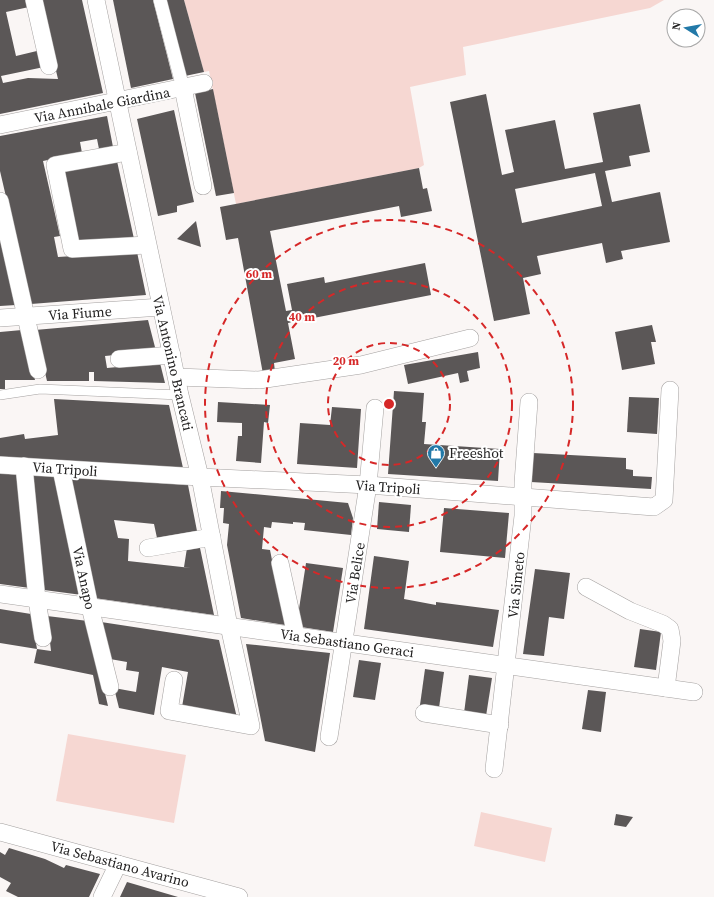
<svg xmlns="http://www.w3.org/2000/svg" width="714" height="897" viewBox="0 0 714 897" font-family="'Source Serif 4',serif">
<rect width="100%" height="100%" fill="#faf6f5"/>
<!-- green -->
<g fill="#f6d7d2">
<path d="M184 0H664L650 8 463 47 466 75 410 87 424 165 419 168 236 204 209 71 204 72Z"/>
<path d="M68 734 186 755 174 823 56 801Z"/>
<path d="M481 812 552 828 545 862 474 846Z"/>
</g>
<!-- building -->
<g fill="#5b5757" fill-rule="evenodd">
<path d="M0 0H27L29 7 6 12 16 56 41 50 44 67 1 76 3 83 28 78 58 79 39 0H82L103 93 0 114Z"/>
<path d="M113 0H153L173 79 131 88Z"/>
<path d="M166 0H184L204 72 185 76Z"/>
<path d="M213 89 234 193 216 196 195 93Z"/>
<path d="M486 94 502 175 514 172 505 130 555 120 565 169 603 162 593 113 640 104 650 152 629 156 631 166 605 171 612 202 660 192 670 242 621 251 623 259 606 263 602 243 537 256 541 274 523 278 530 314 494 321 450 102ZM595 173 602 206 522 223 515 189Z"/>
<path d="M174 110 194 202 177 206V212L158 216 137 119Z"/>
<path d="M107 116 113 147 99 149 97 139 80 142 82 153 43 161 60 236 54 237 58 257 137 252 146 295 31 304 0 171V136Z"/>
<path d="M117 161 134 239 79 244 64 170Z"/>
<path d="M419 168 423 189 427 188 432 211 401 217 399 206 270 231 286 311 292 310 287 284 324 277 325 283 425 263 431 295 288 323 295 359 274 363 275 372 263 374 238 238 226 240 220 207Z"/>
<path d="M196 221 201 247 177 239Z"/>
<path d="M0 237 16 305 0 306Z"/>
<path d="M148 320 156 351 105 356 107 368 160 363 165 383 94 381V372H89V381H47L35 330Z"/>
<path d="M652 325 656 342H651L655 364 622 370 615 332Z"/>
<path d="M22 330 35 380H5V389H0V332Z"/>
<path d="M478 352 480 368 467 371 469 381 460 383 458 373 408 384 404 365Z"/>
<path d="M394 391 424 393 422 422H426L424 444 500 449 498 481 388 474Z"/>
<path d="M629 397 659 398 657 434 627 432Z"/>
<path d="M54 399 169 405 183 468 0 458V438L24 434 25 439 58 435Z"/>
<path d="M218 402 270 405 268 423 264 422 261 463 236 461 238 436H242V423L217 422Z"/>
<path d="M332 407 361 409 357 468 297 464 300 423 330 425Z"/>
<path d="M533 453 626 458V469L633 470V476L652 477 651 489 531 482Z"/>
<path d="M0 473 18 475 30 588 0 584Z"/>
<path d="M32 474 54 476 82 595 44 590Z"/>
<path d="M67 477 188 485 197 531 157 538 154 524 114 520 118 538 129 539 128 561 191 568 184 567 187 548H200L214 615 94 598Z"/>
<path d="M221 491 348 503 353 518 351 535 304 530 305 523 293 522V524L272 522 271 528 264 527 262 549 270 550 285 625 241 618 227 545 229 524 223 523 224 508H220Z"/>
<path d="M379 502 411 505 409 532 377 529Z"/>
<path d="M444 508 509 513 505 558 440 552Z"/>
<path d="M374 556 409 561 404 599 436 605V602L499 610 493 647 364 629Z"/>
<path d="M306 563 343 568 333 632 301 627 299 609Z"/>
<path d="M535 569 570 573 564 619 549 617 544 656 523 654Z"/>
<path d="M0 609 31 614 37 649 0 643Z"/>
<path d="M47 616 88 621 108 706 99 704 93 675 34 663 37 649 51 651Z"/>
<path d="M101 622 219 640 237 718 182 707 188 672 162 667 154 715 119 708 114 688 136 692 139 672 126 670 127 662 110 659Z"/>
<path d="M640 629 661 632 656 670 634 667Z"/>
<path d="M246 644 330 653 315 752 265 741Z"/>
<path d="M359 660 381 663 375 700 353 697Z"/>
<path d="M425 669 444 672 439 708 420 705Z"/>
<path d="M469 675 492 678 486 716 464 713Z"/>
<path d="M588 690 606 692 601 732 582 729Z"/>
<path d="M616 814 633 817 626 827 614 825Z"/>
<path d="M9 848 45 859 64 868 66 865 100 874 89 897H18L6 891 11 883 0 877V852L5 855Z"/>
<path d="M127 882 178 897H120Z"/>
</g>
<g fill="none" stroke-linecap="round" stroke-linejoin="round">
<!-- service casing -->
<g stroke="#a4a1a0" stroke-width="10">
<path id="service" d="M0 395 40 389 180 395"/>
</g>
<!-- pedestrian casing -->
<g stroke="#a4a1a0" stroke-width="14">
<path id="pedestrian" d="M160 0 183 88"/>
</g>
<!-- minor casing -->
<g stroke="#a4a1a0" stroke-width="18">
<g id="minor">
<path d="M34 0 49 66"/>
<path d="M96 0 180 395 200 477 229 626 251 726 169 711 174 680"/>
<path d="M183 88 203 186"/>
<path d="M0 125 204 83"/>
<path d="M128 152 55 165 72 249 147 245"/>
<path d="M0 201 38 370"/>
<path d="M0 318 161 307"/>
<path d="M119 359 172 355"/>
<path d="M177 377 259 380 361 365 470 338"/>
<path d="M0 465 200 477 368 485 654 507 664 500 670 390"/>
<path d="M24 466 37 600 43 638"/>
<path d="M61 469 90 607 110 687"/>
<path d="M148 548 212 537"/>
<path d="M280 563 296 636"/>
<path d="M586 587 630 611 663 624 670 629 672 641 666 688"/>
<path d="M0 594 694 692"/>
<path d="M424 713 500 725"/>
<path d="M329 737 368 485 375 408"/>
<path d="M494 769 523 516V483L529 402"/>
<path d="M0 832 239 897"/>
<path d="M102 897 118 864"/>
</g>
</g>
<!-- service -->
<use href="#service" stroke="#fff" stroke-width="9"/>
<!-- pedestrian -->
<use href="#pedestrian" stroke="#fff" stroke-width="13"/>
<!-- minor -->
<use href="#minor" stroke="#fff" stroke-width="17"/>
</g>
<!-- distance rings -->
<g fill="none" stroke="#d62828" stroke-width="2" stroke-dasharray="7 5">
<circle cx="389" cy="404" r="61"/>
<circle cx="389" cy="404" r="123"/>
<circle cx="389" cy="404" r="184"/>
</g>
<!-- icons -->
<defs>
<g id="shop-pin" transform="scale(0.9)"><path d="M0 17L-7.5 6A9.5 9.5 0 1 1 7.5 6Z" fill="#2279a8" stroke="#fff"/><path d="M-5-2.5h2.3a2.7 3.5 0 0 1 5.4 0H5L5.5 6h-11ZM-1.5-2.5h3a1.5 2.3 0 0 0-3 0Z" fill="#fff"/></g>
</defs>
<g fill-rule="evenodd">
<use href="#shop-pin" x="436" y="453"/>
</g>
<g text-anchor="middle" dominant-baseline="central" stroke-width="4" stroke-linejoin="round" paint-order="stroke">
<!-- street labels -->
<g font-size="14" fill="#242323" stroke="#fff">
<text transform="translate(102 105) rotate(-11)">Via Annibale Giardina</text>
<text transform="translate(80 313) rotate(-4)">Via Fiume</text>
<text transform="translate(173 363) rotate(77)">Via Antonino Brancati</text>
<text transform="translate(65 469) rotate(4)">Via Tripoli</text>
<text transform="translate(388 487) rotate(4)">Via Tripoli</text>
<text transform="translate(355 573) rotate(-81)">Via Belice</text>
<text transform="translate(84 578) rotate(78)">Via Anapo</text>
<text transform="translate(516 585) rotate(-84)">Via Simeto</text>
<text transform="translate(347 643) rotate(8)">Via Sebastiano Geraci</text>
<text transform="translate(120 864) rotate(15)">Via Sebastiano Avarino</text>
</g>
<!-- poi labels -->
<g font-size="14" fill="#242323" stroke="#fff" text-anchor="start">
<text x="449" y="453">Freeshot</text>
</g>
</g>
<circle cx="389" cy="404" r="6" fill="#d62828" stroke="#fff" stroke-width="2"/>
<g font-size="12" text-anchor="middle" font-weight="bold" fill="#d62828" stroke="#fff" stroke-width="4" stroke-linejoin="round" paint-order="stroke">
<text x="259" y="278">60 m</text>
<text x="302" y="321">40 m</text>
<text x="346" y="365">20 m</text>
</g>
<!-- north arrow -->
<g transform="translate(686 28) rotate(281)"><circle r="19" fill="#ffffff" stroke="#a7a7a7"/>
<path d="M0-3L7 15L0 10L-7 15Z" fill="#2279a8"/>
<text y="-6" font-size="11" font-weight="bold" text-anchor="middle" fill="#242323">N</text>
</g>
</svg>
